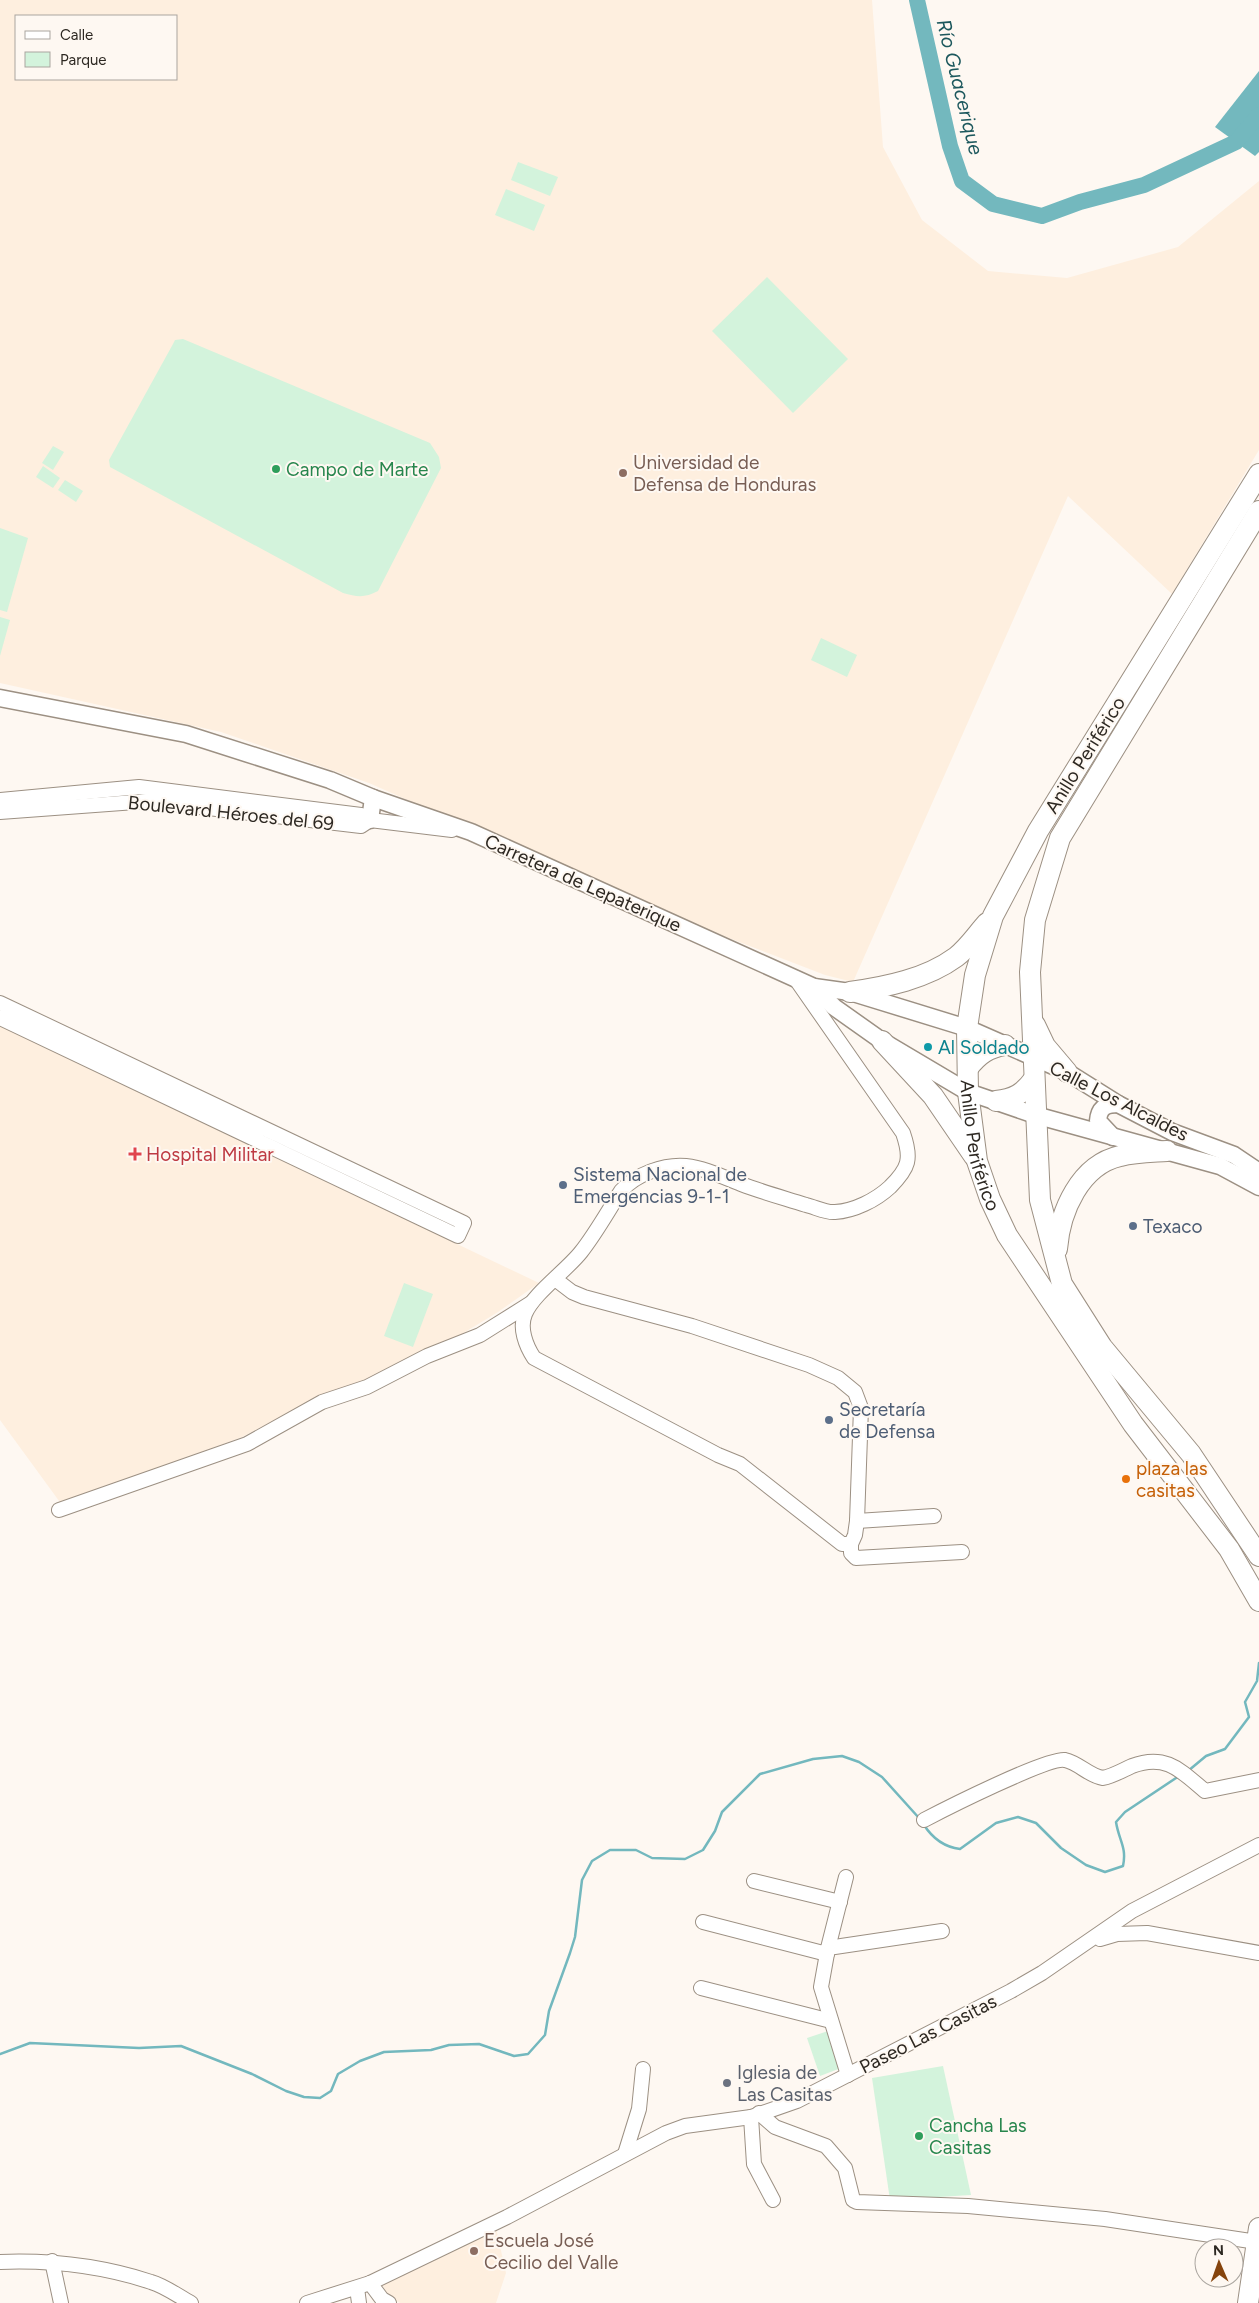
<svg xmlns="http://www.w3.org/2000/svg" width="1259" height="2303" viewBox="0 0 1259 2303" font-family="Figtree,sans-serif">
<rect width="100%" height="100%" fill="#fef8f2"/>
<!-- built -->
<g fill="#feefdf" fill-rule="evenodd">
<path d="M0 0H872L883 147 922 220 988 271 1067 278 1178 247 1259 181V450L1172 594 1068 496 853 982 825 975 664 913 369 783 221 732 0 683ZM16 16H176V79H16Z"/>
<path d="M0 1026 539 1283 498 1312 452 1340 363 1384 318 1398 242 1437 62 1505 0 1420Z"/>
<path d="M496 2228 506 2273 496 2303H400L387 2295 381 2281Z"/>
</g>
<!-- green -->
<g fill="#d3f3dc">
<path d="M518 162 558 177 550 196 511 180Z"/>
<path d="M506 189 545 205 534 231 495 215Z"/>
<path d="M767 277 848 359 793 413 712 331Z"/>
<path d="M183 339 430 443 439 457 441 468 378 591C365 598 357 597 343 593L110 467 109 460 173 344 175 340Z"/>
<path d="M53 446 64 452 53 470 42 463Z"/>
<path d="M43 466 60 478 53 488 36 477Z"/>
<path d="M65 480 83 491 76 502 58 490Z"/>
<path d="M0 528 28 538 7 612 0 610Z"/>
<path d="M0 617 10 620 0 656Z"/>
<path d="M821 638 857 655 847 677 811 660Z"/>
<path d="M404 1283 433 1294 413 1347 384 1336Z"/>
<path d="M828 2031 841 2068 820 2076 807 2038Z"/>
<path d="M943 2066 971 2195 890 2200 872 2078Z"/>
</g>
<!-- water -->
<path fill="#73b8be" d="M1259 71V152L1255 156 1215 127Z"/>
<g fill="none" stroke-linecap="round" stroke-linejoin="round">
<!-- stream -->
<g stroke="#73b8be" stroke-width="2.5">
<path d="M1188 1771 1206 1756 1225 1749 1249 1717 1245 1702 1257 1681 1259 1663"/>
<path d="M924 1825C933 1839 944 1847 960 1849L996 1823 1018 1817 1036 1823 1061 1848 1086 1865 1105 1872 1123 1866C1127 1847 1119 1841 1116 1822L1125 1812 1179 1776"/>
<path d="M0 2054 30 2043 139 2048 181 2046 252 2074 286 2091 304 2097 320 2098 331 2091 338 2074 360 2061 384 2052 431 2050 449 2045 479 2044 514 2056 528 2054 545 2035 549 2011 570 1953 575 1937 582 1880 592 1861 610 1850H636L652 1858 685 1859 703 1850 715 1831 722 1812 760 1774 813 1759 842 1756 859 1762 882 1777 919 1818"/>
</g>
<!-- river -->
<path stroke="#73b8be" stroke-width="16" d="M917 0 950 146 962 181 993 204 1042 216 1080 202 1144 185 1236 142 1259 115"/>
<!-- minor casing -->
<g stroke="#9c9083" stroke-width="16">
<g id="minor">
<path d="M0 800 139 787 361 815 370 820 452 830"/>
<path d="M0 812 149 801 361 826 370 820"/>
<path d="M0 1003 464 1223 458 1236 0 1018"/>
<path d="M555 1279 572 1292 584 1297 692 1326 809 1365 838 1378 855 1392 861 1408 857 1521 855 1535 851 1544H842L740 1464 718 1455 534 1358C526 1346 519 1328 525 1314 533 1294 567 1270 581 1252 596 1233 608 1211 621 1191 636 1174 664 1164 686 1166 705 1168 723 1177 741 1184 762 1192 784 1198 806 1205 815 1207 826 1213 835 1212 854 1211 876 1200 890 1187 909 1168 912 1159 903 1133L795 978"/>
<path d="M59 1510 247 1444 322 1402 367 1387 427 1356 480 1335 531 1303"/>
<path d="M857 1521 934 1516"/>
<path d="M851 1544V1553L856 1558 962 1552"/>
<path d="M924 1820C945 1809 1048 1757 1065 1760 1079 1763 1089 1776 1103 1778 1113 1776 1123 1770 1132 1766 1166 1753 1181 1771 1205 1791L1259 1780"/>
<path d="M846 1877 828 1948 821 1987 848 2075"/>
<path d="M754 1881 840 1902"/>
<path d="M703 1922 827 1954"/>
<path d="M1100 1939 1117 1934 1147 1933 1259 1953"/>
<path d="M828 1948 942 1931"/>
<path d="M701 1988 831 2021"/>
<path d="M759 2113 775 2127 826 2146 845 2168 853 2200 857 2202 968 2206 1105 2219 1257 2242"/>
<path d="M751 2117 754 2164 773 2200"/>
<path d="M625 2154 639 2109 643 2069"/>
<path d="M52 2261 61 2303"/>
<path d="M0 2262C51 2260 102 2266 151 2282 165 2286 178 2296 191 2303"/>
<path d="M370 2283 382 2299 389 2303"/>
<path d="M357 2288 359 2303"/>
<path d="M307 2303 370 2283 507 2217 666 2133 685 2126 751 2117 797 2101 1011 1991 1042 1973 1132 1911 1259 1845"/>
</g>
</g>
<!-- major casing -->
<g stroke="#9c9083" stroke-width="19">
<g id="major">
<path d="M0 698 186 734 330 780 373 798 471 832 814 987 850 992 967 1028 1067 1072 1118 1104 1172 1132 1234 1155 1259 1172"/>
<path d="M370 820 373 798"/>
<path d="M814 987 834 1007 882 1041 968 1092 1035 1115 1220 1166 1259 1187"/>
<path d="M1113 1137 1098 1121C1099 1108 1105 1104 1118 1104"/>
</g>
</g>
<!-- highway casing -->
<g stroke="#9c9083" stroke-width="22">
<g id="highway">
<path id="s1" d="M1259 474 1038 831 993 916 975 975 967 1028 968 1092 977 1161 990 1199 1007 1235 1133 1424 1229 1549 1259 1601"/>
<path d="M1259 511 1060 838 1035 920 1030 972 1040 1200 1062 1284 1102 1347 1191 1454 1259 1556"/>
<path d="M850 992C886 987 926 979 956 957 968 948 977 934 987 923"/>
<path d="M1035 1025 1045 1046 1067 1072"/>
<path d="M882 1041 933 1096 974 1156"/>
<path d="M968 1068C979 1054 988 1048 1005 1045"/>
<path d="M996 1101C1014 1099 1023 1094 1034 1079"/>
<path d="M1057 1249C1060 1211 1080 1165 1120 1156 1135 1152 1152 1152 1167 1151"/>
<path d="M1248 2303 1259 2228"/>
</g>
</g>
<!-- minor -->
<use href="#minor" stroke="#fff" stroke-width="14"/>
<!-- major -->
<use href="#major" stroke="#fff" stroke-width="16"/>
<!-- highway -->
<use href="#highway" stroke="#fff" stroke-width="20"/>
</g>
<!-- markers -->
<g fill="#2e9e5b" stroke="#fef8f2" stroke-width="2">
<circle cx="276" cy="469" r="5"/>
<circle cx="919" cy="2136" r="5"/>
</g>
<g fill="#8d6e63" stroke="#fef8f2" stroke-width="2">
<circle cx="623" cy="473" r="5"/>
<circle cx="474" cy="2251" r="5"/>
</g>
<circle fill="#0f9aa8" stroke="#fef8f2" stroke-width="2" cx="928" cy="1047" r="5"/>
<path fill="#e0444e" stroke="#fef8f2" stroke-width="2" d="M132.5 1146.5h5v5h5v5h-5v5h-5v-5h-5v-5h5z"/>
<g fill="#5c6f8a" stroke="#fef8f2" stroke-width="2">
<circle cx="563" cy="1185" r="5"/>
<circle cx="1133" cy="1226" r="5"/>
<circle cx="829" cy="1420" r="5"/>
</g>
<circle fill="#e8710a" stroke="#fef8f2" stroke-width="2" cx="1126" cy="1479" r="5"/>
<circle fill="#6b7280" stroke="#fef8f2" stroke-width="2" cx="727" cy="2083" r="5"/>
<g text-anchor="middle" dominant-baseline="central" stroke-width="4" stroke-linejoin="round" paint-order="stroke">
<!-- education labels -->
<g font-size="19" fill="#785e54" stroke="#fef8f2" text-anchor="start">
<text x="633" y="462">Universidad de<tspan x="633" dy="22">Defensa de Honduras</tspan></text>
<text x="484" y="2240">Escuela José<tspan x="484" dy="22">Cecilio del Valle</tspan></text>
</g>
<!-- leisure labels -->
<g font-size="19" fill="#27864d" stroke="#fef8f2" text-anchor="start">
<text x="286" y="469">Campo de Marte</text>
<text x="929" y="2125">Cancha Las<tspan x="929" dy="22">Casitas</tspan></text>
</g>
<!-- street labels -->
<g font-size="19" fill="#2d2822" stroke="#fef8f2">
<text transform="translate(1085 755) rotate(-58)">Anillo Periférico</text>
<text transform="translate(231 813) rotate(6)">Boulevard Héroes del 69</text>
<text transform="translate(583 883) rotate(24)">Carretera de Lepaterique</text>
<text transform="translate(1119 1101) rotate(27)">Calle Los Alcaldes</text>
<text stroke="none"><textPath href="#s1" startOffset="750">Anillo Periférico</textPath></text>
<text transform="translate(928 2034) rotate(-27)">Paseo Las Casitas</text>
</g>
<!-- culture labels -->
<g font-size="19" fill="#0d838f" stroke="#fef8f2" text-anchor="start">
<text x="938" y="1047">Al Soldado</text>
</g>
<!-- health labels -->
<g font-size="19" fill="#be3a42" stroke="#fef8f2" text-anchor="start">
<text x="146" y="1154">Hospital Militar</text>
</g>
<!-- service labels -->
<g font-size="19" fill="#4e5e75" stroke="#fef8f2" text-anchor="start">
<text x="573" y="1174">Sistema Nacional de<tspan x="573" dy="22">Emergencias 9-1-1</tspan></text>
<text x="1143" y="1226">Texaco</text>
<text x="839" y="1409">Secretaría<tspan x="839" dy="22">de Defensa</tspan></text>
</g>
<!-- food labels -->
<g font-size="19" fill="#c56008" stroke="#fef8f2" text-anchor="start">
<text x="1136" y="1468">plaza las<tspan x="1136" dy="22">casitas</tspan></text>
</g>
<!-- worship labels -->
<g font-size="19" fill="#5b616d" stroke="#fef8f2" text-anchor="start">
<text x="737" y="2072">Iglesia de<tspan x="737" dy="22">Las Casitas</tspan></text>
</g>
<!-- water labels -->
<g font-size="20" font-style="italic" fill="#1d585d" stroke="#fef8f2">
<text transform="translate(960 87) rotate(76)">Río Guacerique</text>
</g>
</g>
<!-- legend -->
<rect x="15" y="15" width="162" height="65" fill="#fef8f2" stroke="#aaa59f"/>
<rect x="25" y="31" width="25" height="8" fill="#ffffff" stroke="#aaa59f"/>
<text x="60" y="40" font-size="15" fill="#2d2822">Calle</text>
<rect x="25" y="52" width="25" height="15" fill="#d3f3dc" stroke="#aaa59f"/>
<text x="60" y="65" font-size="15" fill="#2d2822">Parque</text>
<!-- north arrow -->
<g transform="translate(1219 2263) rotate(358)"><circle r="24" fill="#fef8f2" stroke="#aaa59f"/>
<path d="M0-4L9 19L0 12L-9 19Z" fill="#85440d"/>
<text y="-8" font-size="14" font-weight="bold" text-anchor="middle" fill="#2d2822">N</text>
</g>
</svg>
